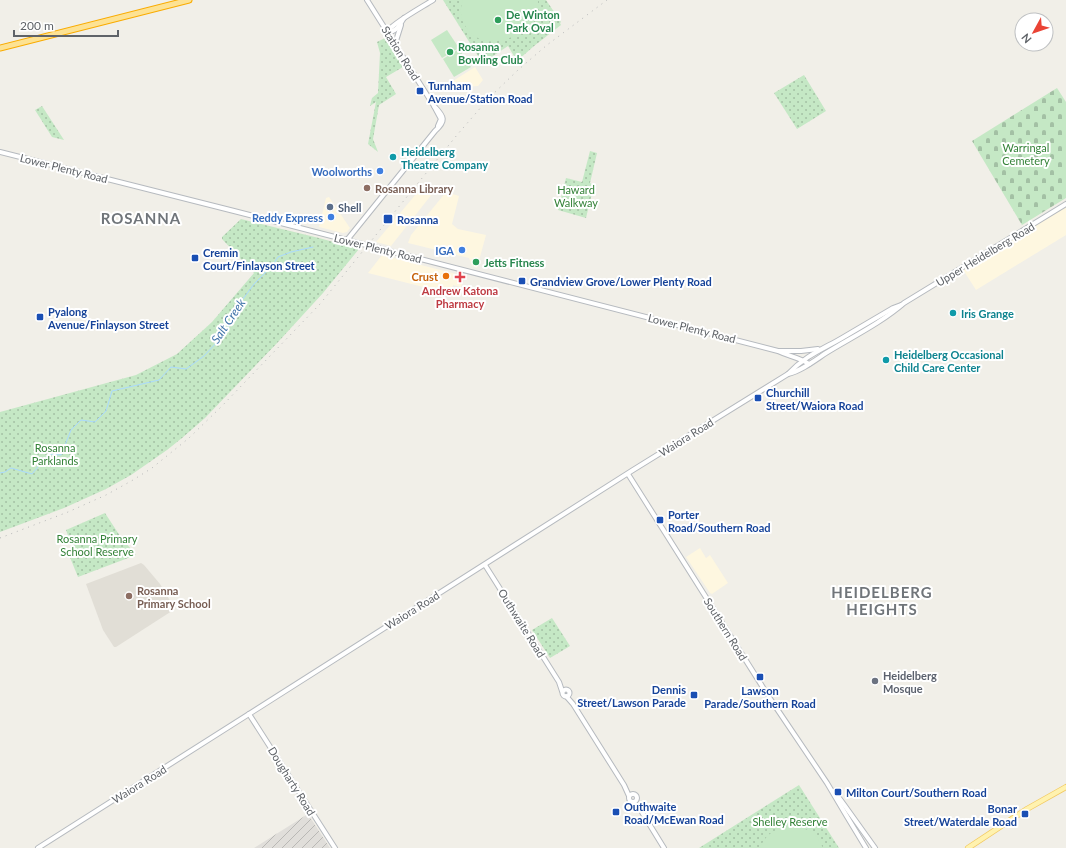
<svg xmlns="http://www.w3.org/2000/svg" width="1066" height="848" viewBox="0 0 1066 848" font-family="Lato,sans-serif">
<defs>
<pattern id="industrial-furrows" width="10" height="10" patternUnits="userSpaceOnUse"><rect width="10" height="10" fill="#e0deda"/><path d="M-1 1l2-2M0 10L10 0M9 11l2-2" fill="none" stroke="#b9b8b5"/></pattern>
<pattern id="cemetery-stones" width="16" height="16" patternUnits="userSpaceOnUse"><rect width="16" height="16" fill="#c5e8c5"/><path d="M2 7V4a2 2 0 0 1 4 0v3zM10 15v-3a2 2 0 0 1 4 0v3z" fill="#a3c0a4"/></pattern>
<pattern id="park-dots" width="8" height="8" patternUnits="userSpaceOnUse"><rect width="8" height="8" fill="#c5e8c5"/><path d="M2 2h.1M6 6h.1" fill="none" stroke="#a3c0a4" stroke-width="1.8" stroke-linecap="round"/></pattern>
</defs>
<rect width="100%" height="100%" fill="#f1efe8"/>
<!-- commercial -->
<g fill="#fef7e0">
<path d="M475 67 483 80 478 86 464 87 460 92 453 81Z"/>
<path d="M426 182 436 189 391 246 376 242Z"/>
<path d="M446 192 459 196 452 224 458 229 486 235 477 268 472 266 469 258 408 243 411 235Z"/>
<path d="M329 197 350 228 347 232 343 233 319 227 326 198Z"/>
<path d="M1066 204V235L976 290 962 268Z"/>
<path d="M382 255 464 276 461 287 453 285 451 294 368 273Z"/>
<path d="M700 548 706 558 710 555 728 583 712 594 710 593 686 557Z"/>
</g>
<!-- industrial -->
<path fill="url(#industrial-furrows)" d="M308 814 330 848H254Z"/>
<!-- education -->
<path fill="#e1ded6" d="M141 563 144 565 160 584 175 609 116 647H114L103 630 86 584Z"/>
<!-- cemetery -->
<path fill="url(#cemetery-stones)" d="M1057 88 1066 102V198L1022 225 972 141Z"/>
<!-- park -->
<g fill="url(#park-dots)">
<path d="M443 0H546L561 22 560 23 561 25 534 46 517 61 508 46 493 56V57L483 64Z"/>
<path d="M385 38 403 67 386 77 396 94 379 105 373 139 378 152 368 144 376 102 370 106 372 98 378 93 380 53 377 42Z"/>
<path d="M804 75 826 111 797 129 774 93Z"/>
<path d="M42 106 64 140 52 137 35 110Z"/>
<path d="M590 151 597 153 590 183 594 185 586 218 558 210 566 178 582 182Z"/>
<path d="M241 219 319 238 359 249 323 293 279 341 205 418 182 438 167 450 131 475 106 489 64 508 0 532V412L136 375 177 354 212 322 254 273 222 239V237Z"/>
<path d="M105 513 120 536 136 555 78 577 69 555 74 552 66 530Z"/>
<path d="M552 618 570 646 550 658 532 630Z"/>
<path d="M799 785 839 848H699Z"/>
</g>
<!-- pitch -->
<g fill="#c5e8c5">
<path d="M463 0H538C538 7 538 12 536 18 531 28 522 33 512 37 493 45 475 43 464 24 460 16 460 8 463 0Z"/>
<path d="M447 30 459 48 442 58 431 40Z"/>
<path d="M459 49 471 67 454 77 443 59Z"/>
<path d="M789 826C805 826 817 833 823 848H760C765 835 775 828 789 826Z"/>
</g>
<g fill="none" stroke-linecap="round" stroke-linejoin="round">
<!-- stream -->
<path stroke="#aadaff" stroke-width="1" d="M0 473 5 472 11 468 32 474 49 454 61 455 71 430 81 420 95 422 106 411 112 391 159 380 171 367 186 369 204 356 218 341 228 327 240 303 254 284 272 266 278 257 291 252 313 247"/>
<!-- secondary casing -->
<g stroke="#b6babf" stroke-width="6">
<g id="secondary">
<path d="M367 0 434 106 441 119 438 126"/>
<path d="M387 32C391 24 424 6 433 0"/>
<path d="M387 32C396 33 400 24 404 18"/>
<path d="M395 44 401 25"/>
<path d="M0 152 234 211 778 351C788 356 799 357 809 364"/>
<path d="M347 240 435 131C446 121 445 117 434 106"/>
<path d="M779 351H801L818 349"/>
<path d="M788 374C805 356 821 350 842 338 859 328 876 318 893 308L901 305"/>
<path d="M628 474 769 697 827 783 846 815 866 848"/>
<path d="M485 565 559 682 562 691"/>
<circle cx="566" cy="693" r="3.5"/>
<path d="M566 696 573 704 624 785 629 796"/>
<path d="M249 714 335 848"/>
<path d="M834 791 845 806 875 848"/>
<circle cx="633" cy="798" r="4"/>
<path d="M633 802 640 809 664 848"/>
<path d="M38 848 633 470 788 374C801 371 814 361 826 353 852 337 881 323 904 303L1066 204"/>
</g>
</g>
<!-- primary casing -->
<g stroke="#f2c960" stroke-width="6">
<path id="primary" d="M968 848 1027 809 1066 787"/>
</g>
<!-- highway casing -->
<g stroke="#f9ab00" stroke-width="7">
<path id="highway" d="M0 48 189 0"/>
</g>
<!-- secondary -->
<use href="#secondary" stroke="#fff" stroke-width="4"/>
<!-- primary -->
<use href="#primary" stroke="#fff2af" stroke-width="4.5"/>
<!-- highway -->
<use href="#highway" stroke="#fde293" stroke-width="5"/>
<!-- rail -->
<path stroke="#b6b7b8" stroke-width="1" stroke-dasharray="1 5" stroke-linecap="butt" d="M0 538 68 512 106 495 133 480 152 468 189 438 221 407 320 304 457 135 489 98 518 70 547 45 607 0"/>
</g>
<!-- markers -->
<g fill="#2e9e5b" stroke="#fff" stroke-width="1.5">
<circle cx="498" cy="20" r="4"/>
<circle cx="450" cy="52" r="4"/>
<circle cx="476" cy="262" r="4"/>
</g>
<g fill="#1a4fb4" stroke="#fff" stroke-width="1.5">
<rect x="416" y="87" width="8" height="8" rx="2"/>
<rect x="383" y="214" width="10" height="10" rx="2"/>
<rect x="191" y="254" width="8" height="8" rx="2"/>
<rect x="518" y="277" width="8" height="8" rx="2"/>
<rect x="36" y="313" width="8" height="8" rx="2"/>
<rect x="754" y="394" width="8" height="8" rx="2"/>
<rect x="656" y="516" width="8" height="8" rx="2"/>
<rect x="756" y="673" width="8" height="8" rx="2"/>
<rect x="690" y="691" width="8" height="8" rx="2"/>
<rect x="834" y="788" width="8" height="8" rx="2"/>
<rect x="612" y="808" width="8" height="8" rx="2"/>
<rect x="1021" y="810" width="8" height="8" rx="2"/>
</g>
<g fill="#0f9aa8" stroke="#fff" stroke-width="1.5">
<circle cx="393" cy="157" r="4"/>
<circle cx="953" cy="313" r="4"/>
<circle cx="886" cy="360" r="4"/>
</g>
<g fill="#3f7fe0" stroke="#fff" stroke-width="1.5">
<circle cx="380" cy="171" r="4"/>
<circle cx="331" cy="217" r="4"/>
<circle cx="462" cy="250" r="4"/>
</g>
<g fill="#8d6e63" stroke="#fff" stroke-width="1.5">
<circle cx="367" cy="188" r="4"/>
<circle cx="129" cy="596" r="4"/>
</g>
<circle fill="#5c6f8a" stroke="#fff" stroke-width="1.5" cx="330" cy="207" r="4"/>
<circle fill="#e8710a" stroke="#fff" stroke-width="1.5" cx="446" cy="276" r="4"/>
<path fill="#e0444e" stroke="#fff" stroke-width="1.5" d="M458 271h4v4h4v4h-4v4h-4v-4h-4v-4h4z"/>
<circle fill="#6b7280" stroke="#fff" stroke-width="1.5" cx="875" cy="681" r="4"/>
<g text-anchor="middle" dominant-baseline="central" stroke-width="4" stroke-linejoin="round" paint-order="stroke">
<!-- leisure labels -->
<g font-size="11" font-weight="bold" fill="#27864d" stroke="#fff" text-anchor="start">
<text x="506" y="14">De Winton<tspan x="506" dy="13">Park Oval</tspan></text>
<text x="458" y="46">Rosanna<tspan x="458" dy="13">Bowling Club</tspan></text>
<text x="484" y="262">Jetts Fitness</text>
</g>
<!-- street labels -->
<g font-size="11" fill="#5f6368" stroke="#fff">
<text transform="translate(401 53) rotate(58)">Station Road</text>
<text transform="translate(64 168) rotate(14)">Lower Plenty Road</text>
<text transform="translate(378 248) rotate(14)">Lower Plenty Road</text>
<text transform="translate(985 254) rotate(-31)">Upper Heidelberg Road</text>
<text transform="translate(692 328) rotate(14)">Lower Plenty Road</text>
<text transform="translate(686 437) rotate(-32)">Waiora Road</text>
<text transform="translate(412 610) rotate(-32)">Waiora Road</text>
<text transform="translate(522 623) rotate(58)">Outhwaite Road</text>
<text transform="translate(726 629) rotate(58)">Southern Road</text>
<text transform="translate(292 781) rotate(58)">Dougharty Road</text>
<text transform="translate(139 784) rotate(-32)">Waiora Road</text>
</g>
<!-- transit labels -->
<g font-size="11" font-weight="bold" fill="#164399" stroke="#fff" text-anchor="start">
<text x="428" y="85">Turnham<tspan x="428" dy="13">Avenue/Station Road</tspan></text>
<text x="397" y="219">Rosanna</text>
<text x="203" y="252">Cremin<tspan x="203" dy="13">Court/Finlayson Street</tspan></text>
<text x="530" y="281">Grandview Grove/Lower Plenty Road</text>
<text x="48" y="311">Pyalong<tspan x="48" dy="13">Avenue/Finlayson Street</tspan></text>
<text x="766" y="392">Churchill<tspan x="766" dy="13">Street/Waiora Road</tspan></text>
<text x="668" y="514">Porter<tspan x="668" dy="13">Road/Southern Road</tspan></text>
<text x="686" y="689" text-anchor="end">Dennis<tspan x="686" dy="13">Street/Lawson Parade</tspan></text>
<text x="760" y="690" text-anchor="middle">Lawson<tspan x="760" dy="13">Parade/Southern Road</tspan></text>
<text x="846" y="792">Milton Court/Southern Road</text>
<text x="624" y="806">Outhwaite<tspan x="624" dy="13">Road/McEwan Road</tspan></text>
<text x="1017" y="808" text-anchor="end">Bonar<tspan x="1017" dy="13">Street/Waterdale Road</tspan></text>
</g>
<!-- park labels -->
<g font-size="11" fill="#348238" stroke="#fff">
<text x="1026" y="147">Warringal<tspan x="1026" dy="13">Cemetery</tspan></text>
<text x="576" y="189">Haward<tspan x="576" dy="13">Walkway</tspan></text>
<text x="55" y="447">Rosanna<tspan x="55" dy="13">Parklands</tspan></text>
<text x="97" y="538">Rosanna Primary<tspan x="97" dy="13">School Reserve</tspan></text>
<text x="790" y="821">Shelley Reserve</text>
</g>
<!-- culture labels -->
<g font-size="11" font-weight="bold" fill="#0d838f" stroke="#fff" text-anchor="start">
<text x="401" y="151">Heidelberg<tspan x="401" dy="13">Theatre Company</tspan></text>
<text x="961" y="313">Iris Grange</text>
<text x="894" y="354">Heidelberg Occasional<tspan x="894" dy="13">Child Care Center</tspan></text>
</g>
<!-- shop labels -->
<g font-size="11" font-weight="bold" fill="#366cbe" stroke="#fff" text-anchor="end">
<text x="372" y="171">Woolworths</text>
<text x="323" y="217">Reddy Express</text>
<text x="454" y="250">IGA</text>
</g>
<!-- education labels -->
<g font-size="11" font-weight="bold" fill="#785e54" stroke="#fff" text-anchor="start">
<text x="375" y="188">Rosanna Library</text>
<text x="137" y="590">Rosanna<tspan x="137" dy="13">Primary School</tspan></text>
</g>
<!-- service labels -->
<g font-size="11" font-weight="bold" fill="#4e5e75" stroke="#fff" text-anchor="start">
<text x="338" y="207">Shell</text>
</g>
<!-- food labels -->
<g font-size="11" font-weight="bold" fill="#c56008" stroke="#fff" text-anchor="end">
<text x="438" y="276">Crust</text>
</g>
<!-- health labels -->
<g font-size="11" font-weight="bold" fill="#be3a42" stroke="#fff">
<text x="460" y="290">Andrew Katona<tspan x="460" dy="13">Pharmacy</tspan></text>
</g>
<!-- worship labels -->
<g font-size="11" font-weight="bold" fill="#5b616d" stroke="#fff" text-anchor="start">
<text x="883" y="675">Heidelberg<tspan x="883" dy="13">Mosque</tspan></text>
</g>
<!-- water labels -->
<g font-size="12" font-style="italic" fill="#4174aa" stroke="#fff">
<text transform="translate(228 321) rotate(-56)">Salt Creek</text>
</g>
<!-- district labels -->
<g font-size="15" font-weight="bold" letter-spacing="1" fill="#70757a" stroke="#fff">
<text x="141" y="218">ROSANNA</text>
<text x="882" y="592">HEIDELBERG<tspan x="882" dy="17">HEIGHTS</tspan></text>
</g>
</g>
<!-- north arrow -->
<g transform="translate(1034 32) rotate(230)"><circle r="19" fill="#ffffff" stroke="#bfc1c3"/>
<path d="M0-3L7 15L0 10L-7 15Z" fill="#ea4335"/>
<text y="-6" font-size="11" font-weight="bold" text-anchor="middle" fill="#5f6368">N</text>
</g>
<!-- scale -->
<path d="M14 30v6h104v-6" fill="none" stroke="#5f6368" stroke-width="2"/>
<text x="20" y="30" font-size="12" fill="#5f6368" stroke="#ffffff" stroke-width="3" paint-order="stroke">200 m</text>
</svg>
